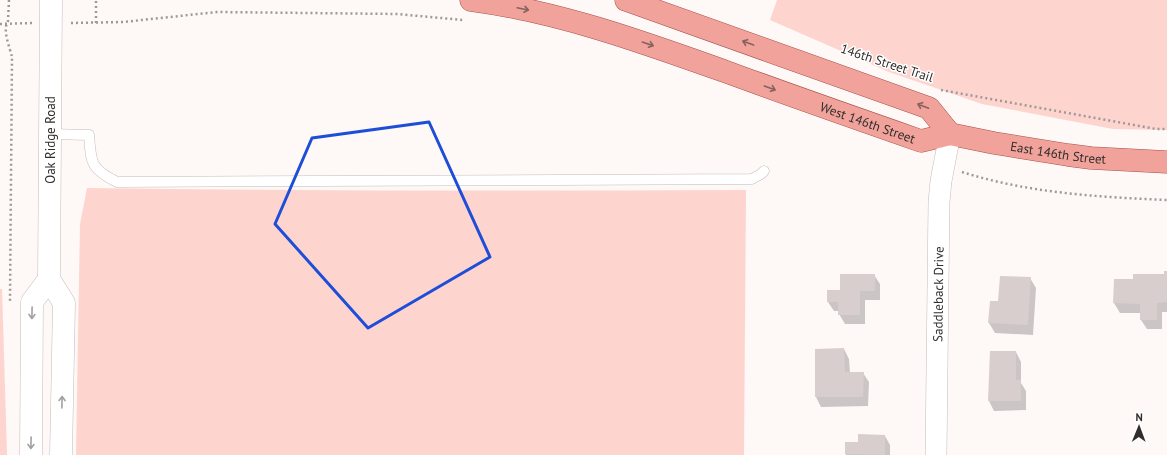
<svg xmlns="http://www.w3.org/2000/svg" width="1167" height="455" viewBox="0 0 1167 455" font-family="'PT Sans',sans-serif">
<rect width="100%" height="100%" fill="#fef8f7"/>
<!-- green -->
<g fill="#fed4ce">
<path d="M777 0H1167V130L1113 129 982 104 889 72 770 20Z"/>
<path d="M87 188C307 191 527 191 746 190L744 455H76L80 224Z"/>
<path d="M0 289H2L7 455H0Z"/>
</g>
<!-- shadow -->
<g fill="#0003">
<path d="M1167 272V312H1162V329H1147L1141 320V313H1120L1114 303 1115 280H1134L1165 275Z"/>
<path d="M874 275 880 284V300H865V324H845L839 314V311H834L828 302 841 291Z"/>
<path d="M1030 278 1036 288 1033 335 995 333 989 323 991 302H999Z"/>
<path d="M844 349 849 359 850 373H863L869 382 868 406 821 407 816 397Z"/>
<path d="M1016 352 1021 362V383L1026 391V410L994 411 989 401Z"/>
<path d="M885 436 890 445V455H846V454L859 443Z"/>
</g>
<!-- building -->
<g fill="#d8cecd">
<path d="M1164 271H1167V302L1157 303V320H1140V304L1113 303 1114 279H1133V274H1164Z"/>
<path d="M840 274H875V291H860V315H838V302H827V290H840Z"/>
<path d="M1000 276 1031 277 1028 325 988 323 990 301H998Z"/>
<path d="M844 348 845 372H864L863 397H815V349Z"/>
<path d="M990 351H1016V380H1021V401H988Z"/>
<path d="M858 434 885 435V455L845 454V442H858Z"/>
</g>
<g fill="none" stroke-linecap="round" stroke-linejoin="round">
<!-- service casing -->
<g stroke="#c4bbb9" stroke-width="11">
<path id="service" d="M50 134 89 135C91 162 90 169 117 182L752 179 761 174 764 171"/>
</g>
<!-- minor casing -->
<g stroke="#c4bbb9" stroke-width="22">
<g id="minor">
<path id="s1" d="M936 455 939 202 941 181 950 134"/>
</g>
</g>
<!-- tertiary casing -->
<g stroke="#c4bbb9" stroke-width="23">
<g id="tertiary">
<path d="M51 0 49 279 64 303 61 455"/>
<path d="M31 455 32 302 49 279"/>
</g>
</g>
<!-- primary casing -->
<g stroke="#a75149" stroke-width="23">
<g id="primary">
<path id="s2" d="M471 0C559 12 640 41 724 71 789 95 855 118 921 141L950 134 994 143 1068 155 1091 158 1167 162"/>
<path d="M626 0 929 108 950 134"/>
</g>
</g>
<!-- path -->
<g stroke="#9e9998" stroke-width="2.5" stroke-dasharray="2 3" stroke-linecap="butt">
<path d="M9 0 8 21C2 30 10 48 12 57L10 301"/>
<path d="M71 23 123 22 217 12 397 14 463 20"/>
<path d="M96 23V0"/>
<path d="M0 24 32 23"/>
<path d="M941 90 1156 129H1167"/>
<path d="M962 172C1028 193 1098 197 1167 200"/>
</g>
<!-- service -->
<use href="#service" stroke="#fff" stroke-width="10"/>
<!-- minor -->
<use href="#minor" stroke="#fff" stroke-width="21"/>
<!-- tertiary -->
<use href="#tertiary" stroke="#fff" stroke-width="22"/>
<!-- primary -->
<use href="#primary" stroke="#f1a39b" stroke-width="22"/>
</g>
<!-- one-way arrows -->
<defs><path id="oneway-shaft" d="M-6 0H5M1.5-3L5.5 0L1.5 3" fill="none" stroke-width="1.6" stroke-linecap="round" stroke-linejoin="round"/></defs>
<g stroke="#87625e">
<use href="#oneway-shaft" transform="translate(523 9) rotate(12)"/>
<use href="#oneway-shaft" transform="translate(748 43) rotate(-160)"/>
<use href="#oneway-shaft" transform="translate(648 44) rotate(19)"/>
<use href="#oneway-shaft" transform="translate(770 88) rotate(20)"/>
<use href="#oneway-shaft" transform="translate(923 106) rotate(-159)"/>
</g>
<g stroke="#a2a0a0">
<use href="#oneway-shaft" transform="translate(32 313) rotate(91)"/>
<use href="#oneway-shaft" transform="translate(62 402) rotate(-89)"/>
<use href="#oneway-shaft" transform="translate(31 443) rotate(91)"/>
</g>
<!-- marked area -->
<path fill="none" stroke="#1d4ed8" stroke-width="3" stroke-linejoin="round" d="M429 122 490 257 368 328 275 224 312 138Z"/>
<g text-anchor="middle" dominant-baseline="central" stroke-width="3" stroke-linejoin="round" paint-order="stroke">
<!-- street labels -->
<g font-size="13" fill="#302d2c" stroke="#fff">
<text transform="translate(887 63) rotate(18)">146th Street Trail</text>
<text stroke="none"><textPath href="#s2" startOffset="416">West 146th Street</textPath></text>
<text transform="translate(50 140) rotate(-90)">Oak Ridge Road</text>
<text stroke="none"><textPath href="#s2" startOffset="612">East 146th Street</textPath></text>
<text stroke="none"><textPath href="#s1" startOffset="161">Saddleback Drive</textPath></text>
</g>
</g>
<!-- north arrow -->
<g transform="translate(1139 427) rotate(1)" stroke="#ffffff" stroke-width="3" paint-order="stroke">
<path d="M0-3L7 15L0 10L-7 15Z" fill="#302d2c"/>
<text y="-6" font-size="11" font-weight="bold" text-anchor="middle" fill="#302d2c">N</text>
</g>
</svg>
